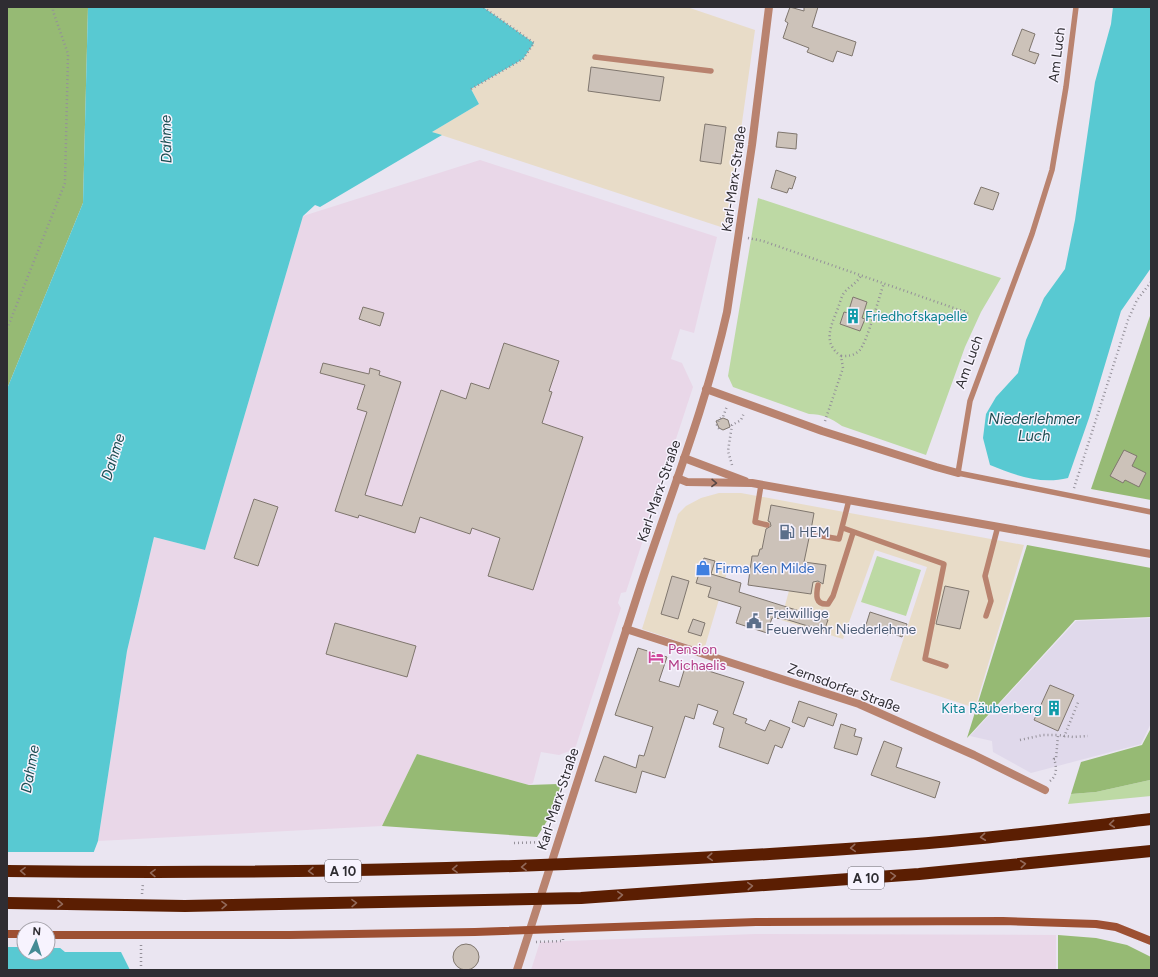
<svg xmlns="http://www.w3.org/2000/svg" width="1158" height="977" viewBox="0 0 1158 977" font-family="Figtree,sans-serif">
<rect width="100%" height="100%" fill="#eae5f1"/>
<!-- commercial -->
<g fill="#e8dcc8">
<path d="M483 7H687L755 30 727 229 432 132 479 104 471 89 523 59 533 43Z"/>
<path d="M719 493H741L1024 545 975 708 890 680 927 567 875 550 843 639 781 620 790 587 728 569 704 650 642 629 678 514 686 506 701 498Z"/>
</g>
<!-- industrial -->
<g fill="#e9d7e8">
<path d="M480 160 717 237 694 333 680 329 671 359 682 363 693 387 626 592 621 593 618 603 621 608 575 749 559 755 541 752 533 783 529 785 417 754 382 826 98 841 127 651 154 537 205 550 303 216Z"/>
<path d="M755 934 1056 935V970H531L540 942Z"/>
</g>
<!-- built -->
<path fill="#e0d9eb" d="M1151 618V723L1141 744 1031 773 993 752 992 741 970 736 1076 621Z"/>
<!-- green -->
<g fill="#bdd9a4">
<path d="M758 198 1001 278 981 312 965 347 926 455 842 426C831 418 822 414 809 414L733 387 728 376Z"/>
<path d="M877 556 921 570 906 616 861 602Z"/>
<path d="M1151 777V796L1068 804 1071 794 1096 792 1150 780Z"/>
</g>
<!-- forest -->
<g fill="#96ba74">
<path d="M7 7H88L83 203 7 389Z"/>
<path d="M1151 313V500L1091 489Z"/>
<path d="M1027 545 1151 568V617L1075 620 967 738Z"/>
<path d="M1151 728 1150 780 1096 792 1071 794 1081 762 1142 745Z"/>
<path d="M417 754 529 785 558 784 561 790 555 808 537 837 382 826Z"/>
<path d="M1058 935 1096 938 1127 945 1151 957V970H1058Z"/>
</g>
<!-- water -->
<g fill="#58c9d2">
<path d="M88 7H483L534 43 523 59 471 89 479 104 432 132 442 135 320 207 315 205 303 216 205 550 154 537 127 651 98 841 93 854H51L24 929V953H48V938L65 952H121L130 970H7V389L83 203Z"/>
<path d="M1113 7H1151V268L1121 311 1089 418 1068 478C1040 485 1015 475 990 465L983 438 986 414 996 397 1018 373 1026 340 1044 298 1065 269 1075 220 1095 82 1111 24Z"/>
</g>
<!-- pier -->
<g fill="#eae5f1">
<path d="M7 852H95L93 856 53 855 40 929H24V947H7Z"/>
<path d="M48 936 49 937 63 948H48Z"/>
</g>
<!-- building -->
<g fill="#ccc2b9" stroke="#7f766e">
<path d="M790 7 804 11V7H818L812 27 856 42 852 56 837 51 833 62 807 52 809 48 783 38 788 23 785 21Z"/>
<path d="M1022 29 1035 34 1029 51 1039 54 1035 64 1012 55Z"/>
<path d="M591 67 664 77 660 101 588 91Z"/>
<path d="M705 124 726 127 721 164 700 161Z"/>
<path d="M778 132 797 134 796 149 776 147Z"/>
<path d="M776 170 796 177 792 189 789 188 787 193 771 188Z"/>
<path d="M981 187 999 193 993 210 974 204Z"/>
<path d="M853 297 867 302 862 318 865 319 860 331 840 324 844 312 848 313Z"/>
<path d="M363 307 384 313 380 326 359 319Z"/>
<path d="M504 343 559 361 549 391 552 392 542 423 583 437 533 590 488 576 500 538 472 528 470 534 420 517 415 533 359 515 358 518 335 511 367 412 357 409 365 385 320 373 323 363 369 374 370 368 380 371 379 375 401 382 365 495 402 506 441 390 466 399 471 383 489 389Z"/>
<path d="M723 418 728 420 730 427 723 430 719 428 716 421Z"/>
<path d="M1124 450 1137 456 1132 466 1146 473 1139 487 1125 480 1123 483 1110 476Z"/>
<path d="M254 499 278 507 258 566 234 558Z"/>
<path d="M771 505 814 513 811 530 806 533 809 538 804 562 826 565 823 584 818 581 813 582 811 594 748 585 752 556H758L760 549H762L766 529 771 526 770 522 768 521Z"/>
<path d="M704 558 715 561 711 574 741 583 739 592 828 620 824 631 785 619 772 618 767 633 736 623 741 607 708 597 711 587 696 583Z"/>
<path d="M672 576 689 581 678 619 661 614Z"/>
<path d="M945 586 969 591 960 629 936 624Z"/>
<path d="M870 612 907 624 902 637 889 632 888 635 865 628Z"/>
<path d="M693 619 705 623 701 636 688 632Z"/>
<path d="M335 623 416 646 407 677 326 654Z"/>
<path d="M638 648 667 657 659 681 679 687 686 664 744 682 733 714 747 719 745 723 765 731 770 720 790 728 782 748 775 745 768 764 719 747 724 728 713 724 718 711 698 704 694 719 685 716 665 778 642 771 636 793 595 781 604 756 636 768 639 755 644 756 653 727 615 715Z"/>
<path d="M1050 685 1074 695 1058 731 1034 720Z"/>
<path d="M799 701 837 714 833 726 808 717 804 727 792 722Z"/>
<path d="M841 724 856 729 854 736 862 738 857 755 834 748Z"/>
<path d="M884 741 902 748 896 767 940 782 935 798 871 775Z"/>
<circle cx="466" cy="957" r="13"/>
</g>
<g fill="none" stroke-linecap="round" stroke-linejoin="round">
<!-- path -->
<g stroke="#949099" stroke-width="2.5" stroke-dasharray="1 3" stroke-linecap="butt">
<path d="M471 89 523 59 534 43 483 7"/>
<path d="M748 238 763 241 968 313"/>
<path d="M7 329 65 183 68 54 53 11V7"/>
<path d="M841 356C848 356 853 356 859 351 867 343 879 297 884 283"/>
<path d="M825 421 843 368 841 356C822 343 831 326 838 308 840 303 841 297 844 293 849 286 857 284 861 275"/>
<path d="M719 429 717 425 719 419 723 417 727 406"/>
<path d="M732 465 728 451 732 425 741 420 744 413"/>
<path d="M1074 488 1128 320 1137 300 1151 282"/>
<path d="M1064 737 1079 700"/>
<path d="M1020 740 1043 735H1058"/>
<path d="M1050 781C1057 776 1057 767 1054 759H1056L1058 735 1073 737 1088 736"/>
<path d="M514 843 547 842"/>
<path d="M142 894 143 883"/>
<path d="M536 942 563 941V939"/>
<path d="M141 970V945"/>
</g>
<!-- service -->
<g stroke="#b9836f" stroke-width="5.5">
<path d="M1076 7 1066 87 1052 170 1032 234 970 401 958 473 1151 512"/>
<path d="M595 57 711 71"/>
<path d="M761 485 755 522 767 525"/>
<path d="M843 528 944 564 925 659 946 666"/>
<path d="M810 534 839 539 849 500"/>
<path d="M818 585C816 595 815 605 828 604L833 596 853 533"/>
<path d="M986 616 991 601 985 576 998 526"/>
</g>
<!-- minor -->
<g stroke="#b9836f" stroke-width="8">
<path d="M706 389 822 431 936 467 958 473"/>
<path d="M626 629 859 704 974 755 1045 790"/>
</g>
<!-- tertiary -->
<g stroke="#b9836f" stroke-width="8">
<path d="M684 458 745 481"/>
<path d="M677 478 687 482 752 483 1151 554"/>
<path d="M517 970C559 842 598 714 640 587 670 496 706 406 727 312L752 145 769 7"/>
</g>
<!-- secondary -->
<g stroke="#9d5033" stroke-width="8">
<path d="M7 934H24"/>
<path d="M48 935H290L475 932 756 922 1003 921 1096 924 1116 927 1151 941"/>
</g>
<!-- motorway -->
<g stroke="#5b1e02" stroke-width="12">
<path d="M7 871C311 875 613 867 916 844 995 838 1073 828 1151 819"/>
<path d="M7 903 185 906 581 898 919 874 1151 851"/>
</g>
</g>
<!-- one-way arrows -->
<defs><path id="oneway-chevron" d="M-2-3.5L2.5 0L-2 3.5" fill="none" stroke-width="1.6" stroke-linecap="round" stroke-linejoin="round"/></defs>
<use stroke="#584744" href="#oneway-chevron" transform="translate(714 483) rotate(1)"/>
<g stroke="#92695a">
<use href="#oneway-chevron" transform="translate(1112 824) rotate(174)"/>
<use href="#oneway-chevron" transform="translate(983 837) rotate(174)"/>
<use href="#oneway-chevron" transform="translate(853 848) rotate(176)"/>
<use href="#oneway-chevron" transform="translate(710 857) rotate(176)"/>
<use href="#oneway-chevron" transform="translate(1023 864) rotate(-6)"/>
<use href="#oneway-chevron" transform="translate(524 867) rotate(178)"/>
<use href="#oneway-chevron" transform="translate(455 869) rotate(179)"/>
<use href="#oneway-chevron" transform="translate(23 871) rotate(-179)"/>
<use href="#oneway-chevron" transform="translate(311 871) rotate(179)"/>
<use href="#oneway-chevron" transform="translate(153 873) rotate(-179)"/>
<use href="#oneway-chevron" transform="translate(893 876) rotate(-4)"/>
<use href="#oneway-chevron" transform="translate(750 886) rotate(-4)"/>
<use href="#oneway-chevron" transform="translate(620 895) rotate(-4)"/>
<use href="#oneway-chevron" transform="translate(354 903) rotate(-1)"/>
<use href="#oneway-chevron" transform="translate(60 904) rotate(1)"/>
<use href="#oneway-chevron" transform="translate(224 905) rotate(-1)"/>
</g>
<!-- icons -->
<defs>
<g id="building-bare" transform="scale(1.2)"><path d="M-4-6H4V6H1V3H-1V6H-4ZM-2.5-4.3h1.7v1.8h-1.7ZM.8-4.3h1.7v1.8H.8ZM-2.5-1h1.7V.8h-1.7ZM.8-1h1.7V.8H.8Z" fill="#0f9aa8" stroke="#f7f3fe" stroke-width="2.5" paint-order="stroke"/></g>
<g id="fuel-bare" transform="scale(1.2)"><path d="M-5.5-6h7V0h2V4h1.3V-2.5L3-4.5l.8-.8L6-3V5H2.5V1h-1V6h-7ZM-4.2-4.7v3.2H.2V-4.7Z" fill="#5c6f8a" stroke="#f7f3fe" stroke-width="2.5" paint-order="stroke"/></g>
<g id="shop-bare" transform="scale(1.2)"><path d="M-5-2.5h2.3a2.7 3.5 0 0 1 5.4 0H5L5.5 6h-11ZM-1.5-2.5h3a1.5 2.3 0 0 0-3 0Z" fill="#3f7fe0" stroke="#f7f3fe" stroke-width="2.5" paint-order="stroke"/></g>
<g id="civic-bare" transform="scale(1.2)"><path d="M-.6-6.5H3V-4.5H.6V-3L4-1V1h2V6H-6V1h2V-1L-.6-3ZM-1.2 2.5V6h2.4V2.5Z" fill="#5c6f8a" stroke="#f7f3fe" stroke-width="2.5" paint-order="stroke"/></g>
<g id="hotel-bare" transform="scale(1.2)"><path d="M-6-4.5h1.5V1H6V5H4.5V3h-9V5H-6ZM-4 0a1.8 1.8 0 1 1 3.6 0ZM.5 0V-2.5h3Q6-2.5 6 0Z" fill="#d1479c" stroke="#f7f3fe" stroke-width="2.5" paint-order="stroke"/></g>
</defs>
<g fill-rule="evenodd">
<use href="#building-bare" x="853" y="316"/>
<use href="#fuel-bare" x="787" y="532"/>
<use href="#shop-bare" x="703" y="568"/>
<use href="#civic-bare" x="754" y="621"/>
<use href="#hotel-bare" x="656" y="657"/>
<use href="#building-bare" x="1054" y="708"/>
</g>
<g text-anchor="middle" dominant-baseline="central" stroke-width="3" stroke-linejoin="round" paint-order="stroke">
<!-- shield labels -->
<g fill="#f7f3fe" stroke="#6b686f" stroke-width="1">
<rect x="325" y="860" width="36" height="22" rx="3"/>
<rect x="848" y="867" width="36" height="22" rx="3"/>
</g>
<g font-size="13" font-weight="bold" fill="#2f2d32">
<text x="343" y="871">A 10</text>
<text x="866" y="878">A 10</text>
</g>
<!-- street labels -->
<g font-size="14" fill="#2f2d32" stroke="#f7f3fe">
<text transform="translate(1057 55) rotate(-83)">Am Luch</text>
<text transform="translate(734 179) rotate(-82)">Karl-Marx-Straße</text>
<text transform="translate(969 362) rotate(-70)">Am Luch</text>
<text transform="translate(659 491) rotate(-71)">Karl-Marx-Straße</text>
<text transform="translate(844 688) rotate(20)">Zernsdorfer Straße</text>
<text transform="translate(558 799) rotate(-72)">Karl-Marx-Straße</text>
</g>
<!-- culture labels -->
<g font-size="14" fill="#0d838f" stroke="#f7f3fe" text-anchor="start">
<text x="865" y="316">Friedhofskapelle</text>
<text x="1042" y="708" text-anchor="end">Kita Räuberberg</text>
</g>
<!-- service labels -->
<g font-size="14" fill="#4e5e75" stroke="#f7f3fe" text-anchor="start">
<text x="799" y="532">HEM</text>
<text x="766" y="613">Freiwillige<tspan x="766" dy="16">Feuerwehr Niederlehme</tspan></text>
</g>
<!-- shop labels -->
<g font-size="14" fill="#366cbe" stroke="#f7f3fe" text-anchor="start">
<text x="715" y="568">Firma Ken Milde</text>
</g>
<!-- hotel labels -->
<g font-size="14" fill="#b23c85" stroke="#f7f3fe" text-anchor="start">
<text x="668" y="649">Pension<tspan x="668" dy="16">Michaelis</tspan></text>
</g>
<!-- water labels -->
<g font-size="15" font-style="italic" fill="#1c4e52" stroke="#f7f3fe">
<text transform="translate(166 139) rotate(-91)">Dahme</text>
<text x="1034" y="419">Niederlehmer<tspan x="1034" dy="17">Luch</tspan></text>
<text transform="translate(113 457) rotate(-73)">Dahme</text>
<text transform="translate(30 769) rotate(-80)">Dahme</text>
</g>
</g>
<!-- border -->
<rect width="1158" height="977" fill="none" stroke="#2f2d32" stroke-width="16"/>
<!-- north arrow -->
<g transform="translate(36 941) rotate(4)"><circle r="19" fill="#f7f3fe" stroke="#a7a4ac"/>
<path d="M0-3L7 15L0 10L-7 15Z" fill="#458b95"/>
<text y="-6" font-size="11" font-weight="bold" text-anchor="middle" fill="#2f2d32">N</text>
</g>
</svg>
